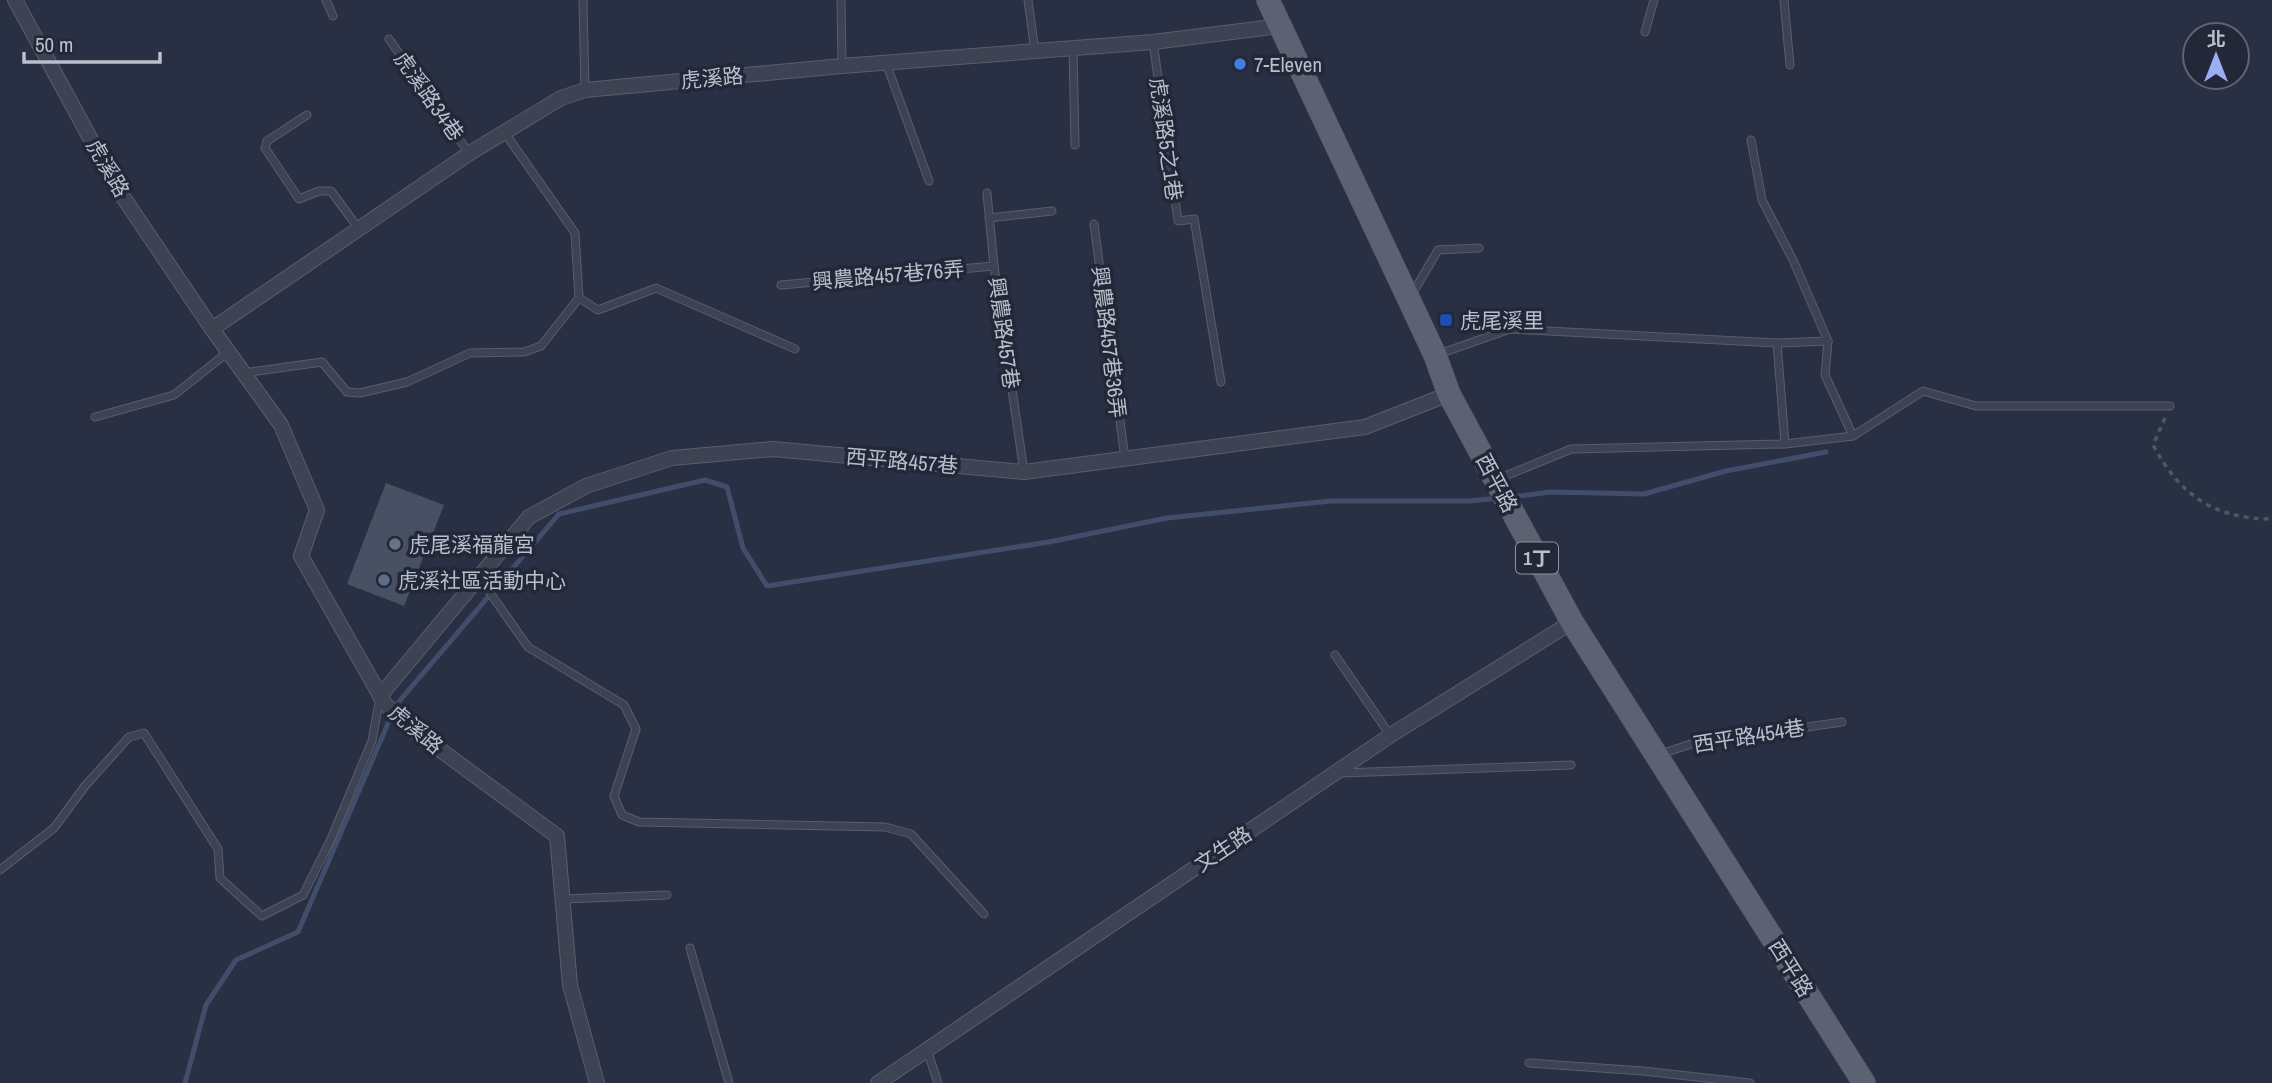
<svg xmlns="http://www.w3.org/2000/svg" width="2272" height="1083" viewBox="0 0 2272 1083" font-family="'Archivo Narrow','Noto Sans TC',sans-serif">
<rect width="100%" height="100%" fill="#293043"/>
<g fill="none" stroke-linecap="round" stroke-linejoin="round">
<!-- stream -->
<g stroke="#424d6c" stroke-width="5">
<path d="M1512 497 1551 492 1644 494 1726 471 1826 452"/>
<path d="M185 1083 206 1005 236 960 298 932 396 705 559 514 705 480 727 487 743 548 767 586 1049 542 1167 518 1331 501H1470L1499 498"/>
</g>
</g>
<!-- building -->
<path fill="#485064" d="M386 483 444 505 404 606 347 584Z"/>
<g fill="none" stroke-linecap="round" stroke-linejoin="round">
<!-- lane casing -->
<g stroke="#595e6d" stroke-width="9">
<g id="lane">
<path d="M326 0 333 16"/>
<path d="M583 0 585 90"/>
<path d="M841 0 842 66"/>
<path d="M1028 0 1035 51"/>
<path d="M1784 0 1790 65"/>
<path d="M1645 32 1654 0"/>
<path d="M389 39 469 153"/>
<path d="M1153 42 1178 221 1194 219 1221 382"/>
<path d="M1073 49 1075 145"/>
<path d="M886 63 929 181"/>
<path d="M307 115 267 141 265 148 299 199 319 191H331L359 229"/>
<path d="M1751 140 1762 200 1793 260 1828 341"/>
<path d="M987 193 994 266 1024 472"/>
<path d="M989 218 1052 211"/>
<path d="M1094 224 1125 459"/>
<path d="M781 285 994 266"/>
<path d="M1411 296 1438 250 1479 248"/>
<path d="M579 298 598 310 656 288 795 349"/>
<path d="M1777 343 1828 341 1825 375 1853 436"/>
<path d="M1439 354 1510 329 1777 343 1785 444 1571 449 1498 479"/>
<path d="M243 373 322 362 347 392 360 393 407 382 470 353 524 352 541 346 579 298 575 233 505 133"/>
<path d="M95 417 174 395 228 352"/>
<path d="M1785 444 1853 436 1923 391 1976 406H2170"/>
<path d="M479 577 528 647 624 705 636 729 614 796 622 815 639 822 885 827 911 834 984 914"/>
<path d="M1335 655 1390 735"/>
<path d="M1661 754 1691 744 1842 722"/>
<path d="M1341 773 1571 765"/>
<path d="M0 870 54 828 85 786 129 737 144 733 218 849 220 878 262 916 303 895 331 839 372 741 380 697"/>
<path d="M563 899 667 895"/>
<path d="M690 948 729 1083"/>
<path d="M927 1050 938 1083"/>
<path d="M1529 1063 1643 1071 1750 1083"/>
</g>
</g>
<!-- street casing -->
<g stroke="#595e6d" stroke-width="16">
<g id="street">
<path d="M15 0 119 191 212 329 281 425 317 510 301 556 385 704 408 726 557 836 570 985 597 1083"/>
<path d="M212 329 470 153 561 98 585 90 842 66 1153 42 1280 26"/>
<path d="M380 696 529 517 586 486 672 458 773 449 1024 472 1365 427 1449 394"/>
<path d="M878 1083 1391 735 1572 622"/>
</g>
</g>
<!-- primary casing -->
<g stroke="#474c5c" stroke-width="24">
<path id="primary" d="M1268 0 1435 355 1449 394 1572 622 1864 1083"/>
</g>
<!-- path -->
<path stroke="#495a60" stroke-width="3.5" stroke-dasharray="5 5" stroke-linecap="butt" d="M2165 418 2153 445C2180 495 2214 519 2272 519"/>
<!-- lane -->
<use href="#lane" stroke="#3d4352" stroke-width="7"/>
<!-- street -->
<use href="#street" stroke="#3d4352" stroke-width="14"/>
<!-- primary -->
<use href="#primary" stroke="#5c6272" stroke-width="23"/>
</g>
<!-- markers -->
<circle fill="#3f7fe0" stroke="#222838" stroke-width="2.5" cx="1240" cy="64" r="7"/>
<rect fill="#1a4fb4" stroke="#222838" stroke-width="2.5" x="1439" y="313" width="14" height="14" rx="3.5"/>
<circle fill="#6b7280" stroke="#222838" stroke-width="2.5" cx="395" cy="544" r="7"/>
<circle fill="#5c6f8a" stroke="#222838" stroke-width="2.5" cx="384" cy="580" r="7"/>
<g text-anchor="middle" dominant-baseline="central" stroke-width="7" stroke-linejoin="round" paint-order="stroke">
<!-- shield labels -->
<rect fill="#222838" stroke="#8d92a0" stroke-width="2" x="1516" y="542.5" width="42" height="31" rx="5"/>
<g font-size="19" font-weight="bold" fill="#bbbfcc">
<text x="1537" y="558">1丁</text>
</g>
<!-- poi labels -->
<g font-size="21" fill="#bbbfcc" stroke="#222838" text-anchor="start">
<text x="1254" y="64">7-Eleven</text>
<text x="1460" y="320">虎尾溪里</text>
<text x="409" y="544">虎尾溪福龍宮</text>
<text x="398" y="580">虎溪社區活動中心</text>
</g>
<!-- street labels -->
<g font-size="21" fill="#bbbfcc" stroke="#222838">
<text transform="translate(712 78) rotate(-5)">虎溪路</text>
<text transform="translate(429 96) rotate(55)">虎溪路34巷</text>
<text transform="translate(1166 139) rotate(82)">虎溪路5之1巷</text>
<text transform="translate(108 168) rotate(60)">虎溪路</text>
<text transform="translate(888 275) rotate(-5)">興農路457巷76弄</text>
<text transform="translate(1004 333) rotate(82)">興農路457巷</text>
<text transform="translate(1109 342) rotate(83)">興農路457巷36弄</text>
<text transform="translate(902 461) rotate(5)">西平路457巷</text>
<text transform="translate(1497 483) rotate(62)">西平路</text>
<text transform="translate(416 729) rotate(40)">虎溪路</text>
<text transform="translate(1749 736) rotate(-9)">西平路454巷</text>
<text transform="translate(1223 849) rotate(-34)">文生路</text>
<text transform="translate(1791 968) rotate(58)">西平路</text>
</g>
</g>
<!-- north arrow -->
<g transform="translate(2216 56)"><circle r="33" fill="#222838" stroke="#5f6473" stroke-width="2"/>
<path d="M0-5L12 26L0 18L-12 26Z" fill="#99aef3"/>
<text y="-10" font-size="19" font-weight="bold" text-anchor="middle" fill="#bbbfcc">北</text>
</g>
<!-- scale -->
<path d="M24 52v10h136v-10" fill="none" stroke="#bbbfcc" stroke-width="3.5"/>
<text x="35" y="52" font-size="21" fill="#bbbfcc" stroke="#222838" stroke-width="5" paint-order="stroke">50 m</text>
</svg>
